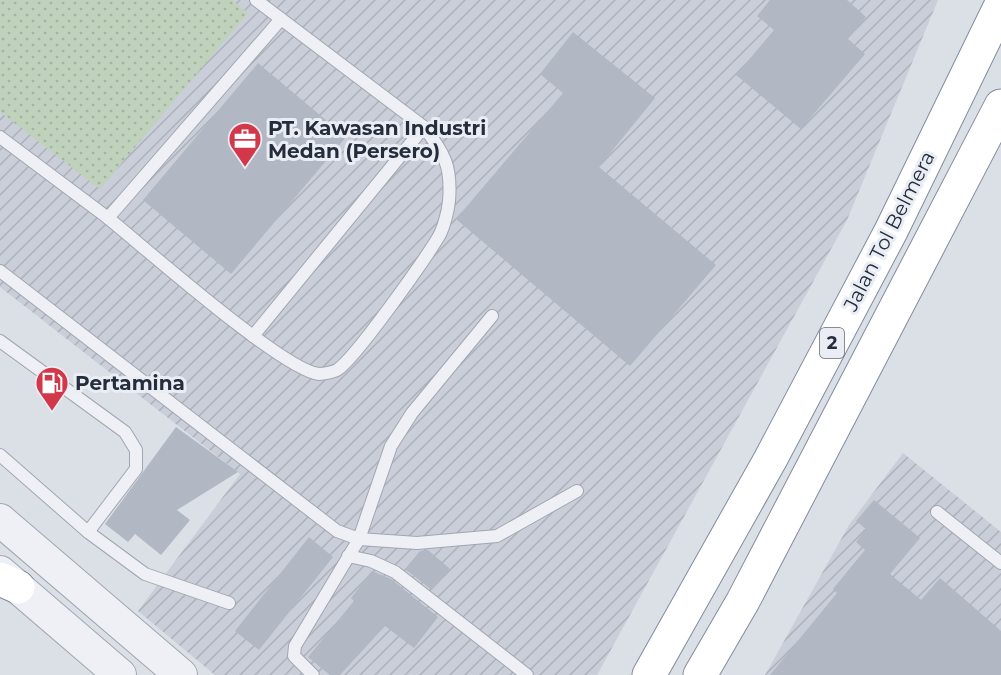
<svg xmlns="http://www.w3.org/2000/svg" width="1001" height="675" viewBox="0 0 1001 675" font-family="Montserrat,sans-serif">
<defs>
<pattern id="industrial-furrows" width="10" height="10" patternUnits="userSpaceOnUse" patternTransform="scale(1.5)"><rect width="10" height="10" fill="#c9ced8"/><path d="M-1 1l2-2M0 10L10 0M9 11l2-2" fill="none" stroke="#acb1ba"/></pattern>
<pattern id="grass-dots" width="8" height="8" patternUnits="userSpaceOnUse" patternTransform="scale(1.5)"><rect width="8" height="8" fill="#c0d1bc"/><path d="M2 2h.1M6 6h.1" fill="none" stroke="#a5b4a2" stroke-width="1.8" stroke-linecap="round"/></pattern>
</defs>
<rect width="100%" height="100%" fill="#dbdfe6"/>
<!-- industrial -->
<g fill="url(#industrial-furrows)">
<path d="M0 0H938L847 220 597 675H215L138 611 240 474 0 287Z"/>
<path d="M903 453 1001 532V675H765L849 525Z"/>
</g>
<!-- grass -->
<path fill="url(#grass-dots)" d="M0 0H232L248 13 100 189 0 112Z"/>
<!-- building -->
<g fill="#b2b8c3">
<path d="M770 0H847L866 17 848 39 865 54 801 129 736 75 774 30 757 16Z"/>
<path d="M573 32 655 98 599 167 716 265 630 366 456 219 563 93 540 74Z"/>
<path d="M258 63 346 137 231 274 143 200Z"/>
<path d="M176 427 238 472 177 510 190 520 161 555 135 534 128 542 105 524Z"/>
<path d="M874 500 920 538 890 574 921 600 940 578 1001 631V675H770L837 593 833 589 865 550 856 542 866 529 856 521Z"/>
<path d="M309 537 333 557 259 650 235 631Z"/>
<path d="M428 550 450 569 432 590 405 569 420 551Z"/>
<path d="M372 571 391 579 438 617 414 648 385 626 340 675H330L308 657 354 601 351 598Z"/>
</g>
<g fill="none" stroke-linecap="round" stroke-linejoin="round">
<!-- service casing -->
<g stroke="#a1a6b0" stroke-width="14">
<g id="service">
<path d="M0 137 108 218 281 19"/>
<path d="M108 218C144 247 284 371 319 374 324 374 333 372 337 370 355 359 426 258 439 236 444 227 448 211 449 201 452 165 444 154 424 127L256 0"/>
<path d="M0 271 337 531 359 539 417 543 497 536 577 491"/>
<path d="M253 336 424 127"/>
<path d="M0 341 125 432 136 450V469L88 532"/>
<path d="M0 455 88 532 145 574 229 603"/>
<path d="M937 512 1001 563"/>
<path d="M348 556 371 561 395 572 527 675"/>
<path d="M313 675 294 656 295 646 359 539 391 446 412 413 492 316"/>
</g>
</g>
<!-- tertiary casing -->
<g stroke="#a1a6b0" stroke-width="34">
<g id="tertiary">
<path d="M0 520 181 675"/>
<path d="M0 572 120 675"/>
</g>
</g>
<!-- motorway casing -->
<g stroke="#828c9e" stroke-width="35">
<g id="motorway">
<path d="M0 579 18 587"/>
<path d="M649 675 770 460 891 231 1001 5"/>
<path d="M700 675 743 601 1001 106"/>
</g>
</g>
<!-- service -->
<use href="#service" stroke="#eef0f5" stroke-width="12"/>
<!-- tertiary -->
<use href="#tertiary" stroke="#eef0f5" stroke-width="32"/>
<!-- motorway -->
<use href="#motorway" stroke="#fff" stroke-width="33"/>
</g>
<!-- icons -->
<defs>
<g id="office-pin" transform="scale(1.725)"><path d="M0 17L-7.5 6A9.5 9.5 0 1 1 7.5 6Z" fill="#d3384a" stroke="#eaeef4"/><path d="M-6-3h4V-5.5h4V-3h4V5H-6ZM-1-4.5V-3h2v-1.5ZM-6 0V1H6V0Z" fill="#fff"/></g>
<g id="fuel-pin" transform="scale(1.725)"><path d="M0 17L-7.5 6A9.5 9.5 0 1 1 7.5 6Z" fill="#d3384a" stroke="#eaeef4"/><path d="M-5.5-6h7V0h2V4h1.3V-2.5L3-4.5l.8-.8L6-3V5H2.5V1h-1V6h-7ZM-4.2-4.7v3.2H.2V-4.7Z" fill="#fff"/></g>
</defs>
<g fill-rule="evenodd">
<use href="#office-pin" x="245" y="139"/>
<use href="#fuel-pin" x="52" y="383"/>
</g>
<g text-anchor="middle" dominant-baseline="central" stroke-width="6" stroke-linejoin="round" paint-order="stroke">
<!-- shield labels -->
<rect fill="#eaeef4" stroke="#606774" stroke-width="1.5" x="820" y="328" width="24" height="30" rx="4.5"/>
<g font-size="18" font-weight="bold" fill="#252d3d">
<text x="832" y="343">2</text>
</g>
<!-- poi labels -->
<g font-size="20" font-weight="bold" fill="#252d3d" stroke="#eaeef4" text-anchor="start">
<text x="268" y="128">PT. Kawasan Industri<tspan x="268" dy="23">Medan (Persero)</tspan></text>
<text x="75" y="383">Pertamina</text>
</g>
<!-- street labels -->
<g font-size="20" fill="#252d3d" stroke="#eaeef4">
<text transform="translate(889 231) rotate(-63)">Jalan Tol Belmera</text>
</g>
</g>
</svg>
